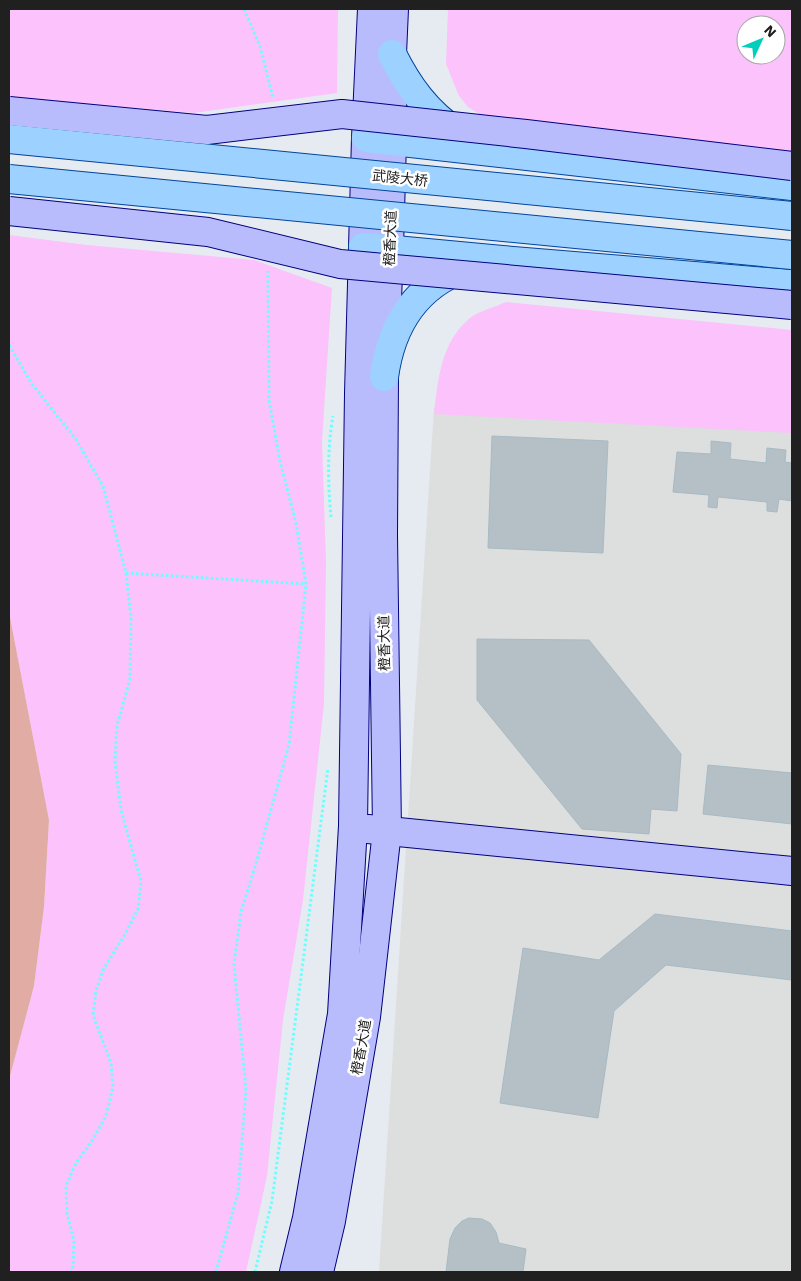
<svg xmlns="http://www.w3.org/2000/svg" width="801" height="1281" viewBox="0 0 801 1281" font-family="'Work Sans','Noto Sans SC',sans-serif">
<rect width="100%" height="100%" fill="#e6ebf1"/>
<!-- residential -->
<path fill="#dddede" d="M434 408 792 431V1272H379Z"/>
<!-- park -->
<g fill="#fbc2fc" fill-rule="evenodd">
<path d="M9 9H338L337 93 194 113 9 97Z"/>
<path d="M448 9H792V159L484 117 468 107 459 96 446 64ZM746 25H776V55H746Z"/>
<path d="M9 235 87 245 254 260 332 288 322 441 326 563 324 704 303 900 283 1020 267 1176 246 1272H9V1080L34 986 44 907 49 820 9 612Z"/>
<path d="M506 302 792 330V433L434 414C438 379 441 342 470 318 479 311 495 307 506 302Z"/>
</g>
<!-- water -->
<path fill="#e1aca4" d="M9 612 49 820 44 907 34 986 9 1080Z"/>
<!-- building -->
<g fill="#b5c0c6" stroke="#a7bac4">
<path d="M492 436 608 441 603 553 488 548Z"/>
<path d="M711 441 731 443 730 459 766 463 767 448 786 450 785 462 792 463V501L779 499 777 512 767 511V502L718 497 717 508 708 507 709 495 673 492 677 452 711 454Z"/>
<path d="M477 639 589 640 681 754 677 811 651 809 649 834 582 829 477 700Z"/>
<path d="M708 765 792 773V824L703 814Z"/>
<path d="M655 914 792 931V980L666 965 614 1011 598 1118 500 1103 523 948 599 960Z"/>
<path d="M469 1218 482 1219 490 1223 496 1232 499 1243 526 1249 523 1272H446L450 1239 455 1228 462 1221Z"/>
</g>
<g fill="none" stroke-linecap="round" stroke-linejoin="round">
<!-- secondary casing -->
<g stroke="#01007e" stroke-width="30">
<g id="secondary">
<path d="M368 829 792 871"/>
<path d="M294 1272 307 1218 342 1014 353 826 359 393 366 138 372 9"/>
<path d="M319 1272 331 1221 366 1017 387 831 383 535 384 377 389 249 392 141V54L394 9"/>
</g>
</g>
<!-- primary casing -->
<g stroke="#00449c" stroke-width="30">
<g id="primary">
<path d="M392 54C408 86 427 113 458 133"/>
<path d="M366 138 792 186"/>
<path d="M363 247 502 260 792 284"/>
<path d="M384 377C391 326 415 286 465 268"/>
</g>
</g>
<!-- path -->
<g stroke="#69ffff" stroke-width="3" stroke-dasharray="2.5 2.5" stroke-linecap="butt">
<path d="M244 9 260 46 273 98"/>
<path d="M9 345 32 384 75 438 103 486 126 573 131 617 130 679 117 726 115 761 121 810 141 881 138 909 124 936 104 968 96 990 93 1015 111 1063 113 1087 106 1116 92 1141 76 1163 66 1186 67 1213 74 1241 73 1266 71 1272"/>
<path d="M331 517C328 484 327 450 333 416"/>
<path d="M126 573 306 584"/>
<path d="M216 1272 238 1193 246 1090 234 964 241 912 255 867 289 745 306 584 296 523 280 461 269 400 268 271"/>
<path d="M255 1272 272 1201 328 768"/>
</g>
<!-- secondary -->
<use href="#secondary" stroke="#b8bcfd" stroke-width="28"/>
<!-- primary -->
<use href="#primary" stroke="#9dd1ff" stroke-width="28"/>
<!-- secondary-bridge casing -->
<g stroke="#01007e" stroke-width="30" stroke-linecap="butt">
<g id="secondary-bridge">
<path d="M9 111 207 130 342 114 526 134 792 166"/>
<path d="M9 211 208 232 340 264 792 305"/>
</g>
</g>
<!-- primary-bridge casing -->
<g stroke="#00449c" stroke-width="30" stroke-linecap="butt">
<g id="primary-bridge">
<path d="M9 139 792 216"/>
<path d="M9 179 792 255"/>
</g>
</g>
<!-- secondary-bridge -->
<use href="#secondary-bridge" stroke="#b8bcfd" stroke-width="28"/>
<!-- primary-bridge -->
<use href="#primary-bridge" stroke="#9dd1ff" stroke-width="28"/>
</g>
<g text-anchor="middle" dominant-baseline="central" stroke-width="5" stroke-linejoin="round" paint-order="stroke">
<!-- street labels -->
<g font-size="14" fill="#202020" stroke="#fff">
<text transform="translate(400 178) rotate(6)">武陵大桥</text>
<text transform="translate(390 238) rotate(-88)">橙香大道</text>
<text transform="translate(384 643) rotate(-91)">橙香大道</text>
<text transform="translate(361 1047) rotate(-80)">橙香大道</text>
</g>
</g>
<!-- border -->
<rect width="801" height="1281" fill="none" stroke="#202020" stroke-width="20"/>
<!-- north arrow -->
<g transform="translate(761 40) rotate(46)"><circle r="24" fill="#ffffff" stroke="#a6a6a6"/>
<path d="M0-4L9 19L0 12L-9 19Z" fill="#00d0bb"/>
<text y="-8" font-size="14" font-weight="bold" text-anchor="middle" fill="#202020">N</text>
</g>
</svg>
